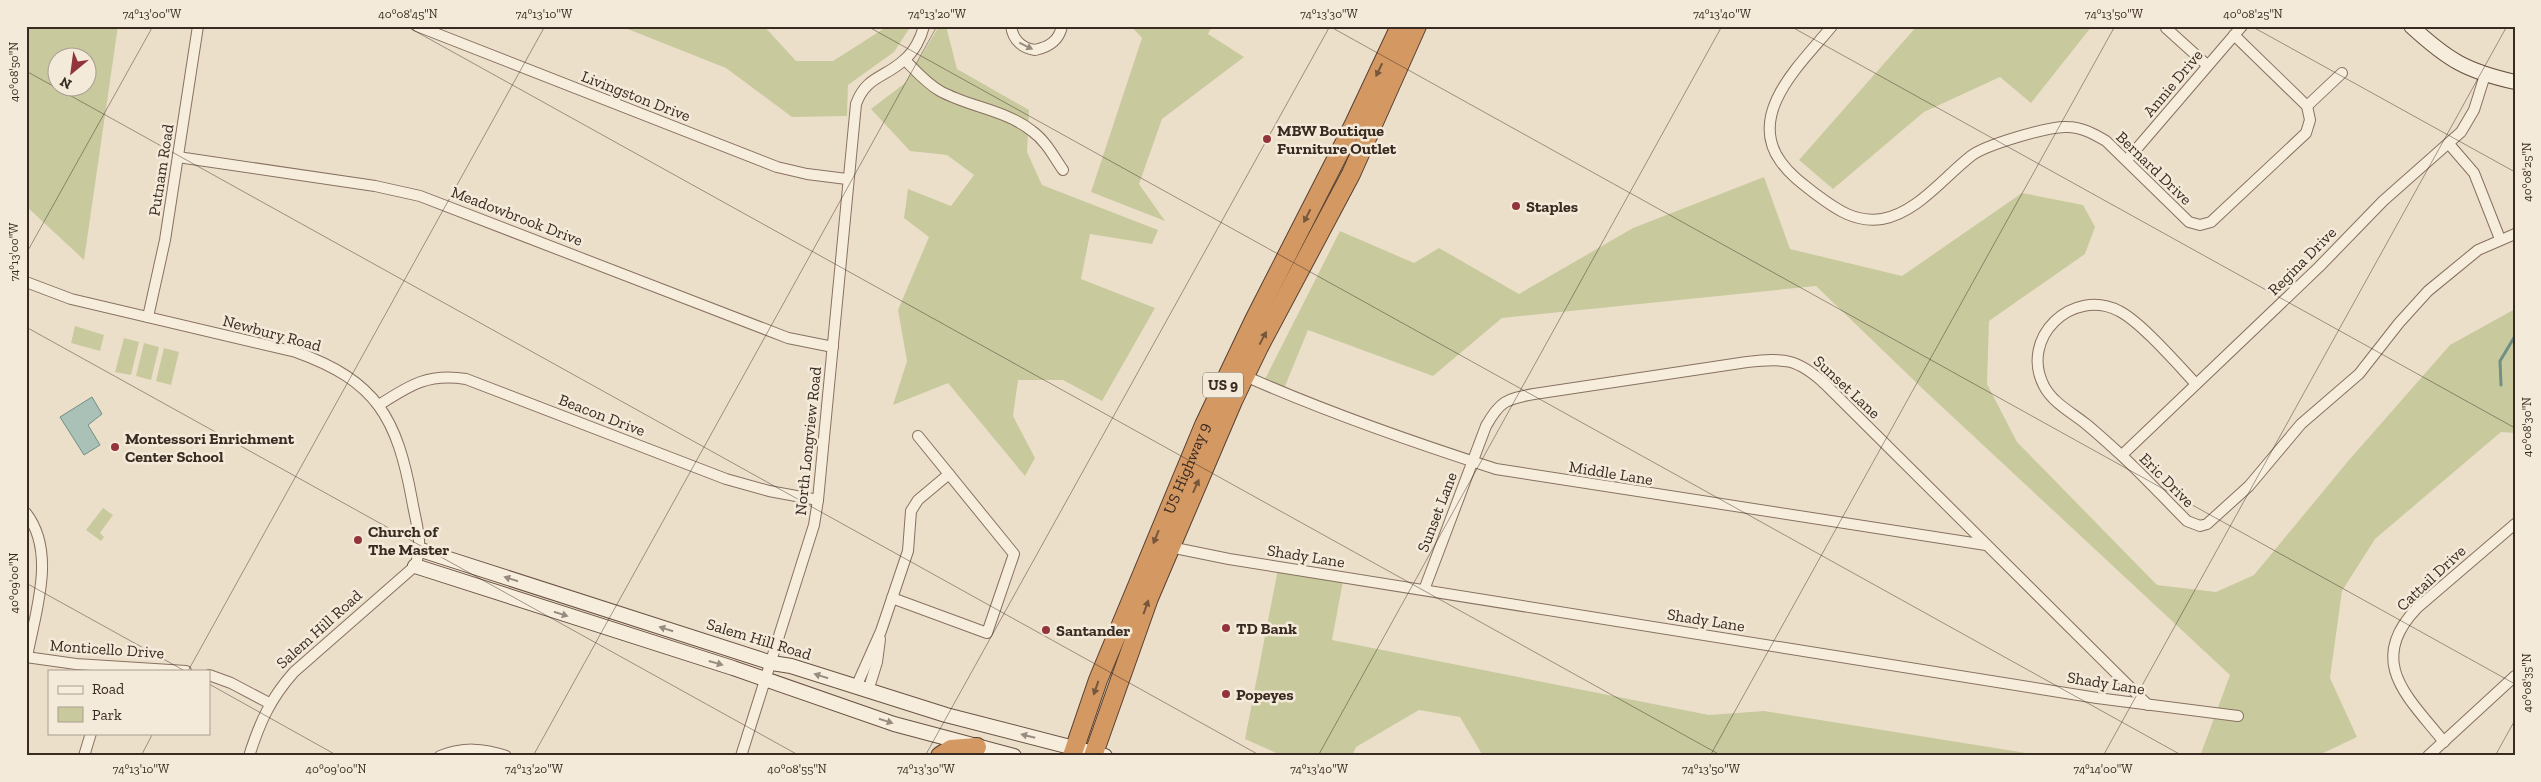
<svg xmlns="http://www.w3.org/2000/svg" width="2541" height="782" viewBox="0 0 2541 782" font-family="'Zilla Slab',serif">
<rect width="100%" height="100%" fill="#ecdfca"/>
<!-- green -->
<g fill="#c8ca9e" fill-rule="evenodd">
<path d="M26 26H118L84 260 26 206ZM58 58H88V88H58Z"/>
<path d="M620 26H764L796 61H833L888 26H911L894 52 848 85 847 116 792 117 726 68Z"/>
<path d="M939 26H946L957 69 1029 110 1027 152 1042 185 1158 230 1152 244 1090 234 1081 279 1155 308 1102 401 1063 380H1018L1013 416 1035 458 1025 476 948 383 893 405 907 361 898 310 929 237 904 218 908 189 951 206 974 175 947 155 910 151 871 109 905 83Z"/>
<path d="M1131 26H1212L1208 34 1244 57 1162 119 1139 184 1165 221 1091 192 1142 38Z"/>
<path d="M1917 26H2092L2031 103 2000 77 1924 112 1833 189 1799 160Z"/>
<path d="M1764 177 1790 249 1902 276 2022 193 2083 205 2095 227 2085 254 1989 321 1987 384 2017 442 2157 585 2216 592 2254 575 2349 460 2450 345 2515 309V433L2501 432 2375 539 2342 591 2330 678 2357 737 2317 756H2200L2230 675 1925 391 1816 286 1502 318 1433 376 1308 330 1283 391 1263 383 1340 231 1414 263 1439 248 1519 294 1633 228Z"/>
<path d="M75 326 104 335 100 351 71 343Z"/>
<path d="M124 338 139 342 131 375 115 372Z"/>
<path d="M144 343 159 347 151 380 136 376Z"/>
<path d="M164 348 179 352 171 385 156 381Z"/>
<path d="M103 508 113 515 100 533 104 537 101 541 86 530Z"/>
<path d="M1278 569 1344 576 1332 640 1709 715 1764 711 2045 756H1483L1460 717 1419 710 1356 747 1352 756H1283L1245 739Z"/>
</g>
<!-- water -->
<path fill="#aac1b8" stroke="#718f85" d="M92 397 102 414 88 425 100 445 84 455 60 417Z"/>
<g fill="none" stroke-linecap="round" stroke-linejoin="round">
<!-- stream -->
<path stroke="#718f85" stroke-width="3" d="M2501 385 2500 361 2515 336"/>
<!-- street casing -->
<g stroke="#88715f" stroke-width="12">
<g id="street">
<path d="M417 26 777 167 807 174 847 179"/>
<path d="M1011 26C1013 40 1022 48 1035 50 1049 47 1059 41 1062 26"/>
<path d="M1832 26C1803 62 1745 113 1781 162 1791 176 1804 185 1817 195 1837 210 1856 223 1882 219 1917 213 1944 177 1971 156 1985 145 2049 126 2067 127 2082 127 2094 134 2106 141L2189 222 2200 225 2211 222 2306 133 2310 120 2307 106 2234 35"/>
<path d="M2166 28 2207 65"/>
<path d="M905 60C916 71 926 83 940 91 969 107 1006 110 1032 131 1046 141 1054 157 1063 170"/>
<path d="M2307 106 2342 73"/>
<path d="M2449 144 2474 173 2500 239"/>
<path d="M178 157 375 186 420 196 788 338 833 347"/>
<path d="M2127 160 2242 26"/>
<path d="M26 282 71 299 296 352C377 381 397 418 412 500 416 524 424 543 415 566L294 672C270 699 260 722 249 756"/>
<path d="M148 317 165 240 198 26"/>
<path d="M1245 376C1326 412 1412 442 1496 469L1986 545"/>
<path d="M2196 384C2179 366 2140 321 2119 311 2072 287 2019 338 2044 386 2053 403 2071 412 2086 424 2097 433 2109 444 2120 454 2143 475 2165 499 2187 521L2200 526 2207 524 2249 486 2301 424 2359 374 2399 323 2428 291 2478 250 2515 234"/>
<path d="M379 405C410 385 428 373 466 379L726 479 769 491 818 500"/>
<path d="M2122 455 2319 267 2383 201 2461 132 2474 110 2485 75"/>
<path d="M26 513C57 553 35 612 27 657"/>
<path d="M1170 547 1229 559 2097 698 2238 716"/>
<path d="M1424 590 1486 426C1500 401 1506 399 1534 394L1747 362C1784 358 1797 358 1825 384L2148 705"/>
<path d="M892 598 987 633 1014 554 918 436"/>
<path d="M26 657 76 664 186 671"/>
<path d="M209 675 231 683 269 703"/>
<path d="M856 687 881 631 908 551 911 511 918 500 949 474"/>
<path d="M868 691 877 662 880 639"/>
<path d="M2444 742C2409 698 2365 662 2417 608L2515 524"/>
<path d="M84 756 91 733"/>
<path d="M440 756C463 747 483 748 506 756"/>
<path d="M741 756 814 525 818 500 856 104C866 76 885 78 904 60 914 52 921 38 924 26"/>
<path d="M2428 756 2515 676"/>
</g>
</g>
<!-- secondary casing -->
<g stroke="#6a5342" stroke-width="16">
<g id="secondary">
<path d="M2411 26C2448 60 2466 71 2515 82"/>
<path d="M421 550 772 663 791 666 946 715 1105 756"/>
<path d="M415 566 733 668 894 724 1014 756"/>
</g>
</g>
<!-- highway casing -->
<g stroke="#564033" stroke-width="20">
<g id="highway">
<path d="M940 756 951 749 977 747"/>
<path id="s1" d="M1072 756 1098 680 1204 425 1254 320 1354 124 1400 26"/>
<path d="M1093 756 1149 598 1233 401 1259 347 1351 174 1417 26"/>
</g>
</g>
<!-- street -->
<use href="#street" stroke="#f7eddd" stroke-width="10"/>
<!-- secondary -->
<use href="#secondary" stroke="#f7eddd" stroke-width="14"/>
<!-- highway -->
<use href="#highway" stroke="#d49862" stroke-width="18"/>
</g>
<!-- one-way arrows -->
<defs><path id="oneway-solid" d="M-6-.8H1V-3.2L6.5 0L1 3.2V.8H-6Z" transform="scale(1.25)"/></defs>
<g fill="#988c80">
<use href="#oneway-solid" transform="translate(1026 46) rotate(26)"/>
<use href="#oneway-solid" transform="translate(511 579) rotate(-162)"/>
<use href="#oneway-solid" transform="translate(561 614) rotate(18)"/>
<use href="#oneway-solid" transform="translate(666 629) rotate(-162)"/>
<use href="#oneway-solid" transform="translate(716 663) rotate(16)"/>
<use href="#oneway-solid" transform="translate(821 676) rotate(-162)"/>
<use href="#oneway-solid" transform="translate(886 721) rotate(18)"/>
<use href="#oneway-solid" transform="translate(1028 736) rotate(-166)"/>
</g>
<g fill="#77573c">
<use href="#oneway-solid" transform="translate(1379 70) rotate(115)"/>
<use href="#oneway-solid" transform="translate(1307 216) rotate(117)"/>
<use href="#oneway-solid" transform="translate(1263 338) rotate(-62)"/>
<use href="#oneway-solid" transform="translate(1196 486) rotate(-66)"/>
<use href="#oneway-solid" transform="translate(1156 537) rotate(112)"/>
<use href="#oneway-solid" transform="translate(1146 607) rotate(-70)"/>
<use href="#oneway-solid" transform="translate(1096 688) rotate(109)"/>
</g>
<!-- ticks -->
<path fill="none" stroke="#392b22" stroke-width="1" stroke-opacity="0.45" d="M406 26 1722 756M867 26 2183 756M1329 26 2515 684M1790 26 2515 428M2251 26 2515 172M26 71 1261 756M26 254 153 26M26 327 800 756M26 583 185 671M188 671 545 26M209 684 338 756M141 756 153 733M533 756 937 26M925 756 1330 26M1318 756 1722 26M1710 756 2115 26M2103 756 2507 26M2495 756 2515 720"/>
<!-- markers -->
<g fill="#93343c" stroke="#f4ead9" stroke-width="2">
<circle cx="1267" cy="139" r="5"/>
<circle cx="1516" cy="206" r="5"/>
<circle cx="115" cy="447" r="5"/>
<circle cx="358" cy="540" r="5"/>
<circle cx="1226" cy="628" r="5"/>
<circle cx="1046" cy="630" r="5"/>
<circle cx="1226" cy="694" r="5"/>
</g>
<g text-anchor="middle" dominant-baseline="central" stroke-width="5" stroke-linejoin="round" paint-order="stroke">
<!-- shield labels -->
<rect fill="#f4ead9" stroke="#716459" stroke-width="1" x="1203" y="372.5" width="40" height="25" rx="4"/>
<g font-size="15" font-weight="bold" fill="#392b22">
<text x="1223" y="385">US 9</text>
</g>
<!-- street labels -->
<g font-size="16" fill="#392b22" stroke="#f4ead9">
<text transform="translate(2173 83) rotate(-50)">Annie Drive</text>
<text transform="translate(636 96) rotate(21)">Livingston Drive</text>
<text transform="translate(2154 168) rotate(44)">Bernard Drive</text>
<text transform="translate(161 170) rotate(-81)">Putnam Road</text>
<text transform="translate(517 216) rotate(21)">Meadowbrook Drive</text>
<text transform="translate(2302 261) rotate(-45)">Regina Drive</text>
<text transform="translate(272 333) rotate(15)">Newbury Road</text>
<text transform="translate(1847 387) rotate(43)">Sunset Lane</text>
<text transform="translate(602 415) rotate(21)">Beacon Drive</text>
<text transform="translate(808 441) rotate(-84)">North Longview Road</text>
<text stroke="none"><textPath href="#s1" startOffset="310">US Highway 9</textPath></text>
<text transform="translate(1611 473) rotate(9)">Middle Lane</text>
<text transform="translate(2167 480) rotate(45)">Eric Drive</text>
<text transform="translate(1437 512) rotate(-69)">Sunset Lane</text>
<text transform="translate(1306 556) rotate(9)">Shady Lane</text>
<text transform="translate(2431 578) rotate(-43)">Cattail Drive</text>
<text transform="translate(1706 620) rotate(9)">Shady Lane</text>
<text transform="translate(319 629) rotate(-42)">Salem Hill Road</text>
<text transform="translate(759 639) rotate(17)">Salem Hill Road</text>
<text transform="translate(107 649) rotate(4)">Monticello Drive</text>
<text transform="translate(2106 683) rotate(9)">Shady Lane</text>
</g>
<!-- poi labels -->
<g font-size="16" font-weight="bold" fill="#392b22" stroke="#f4ead9" text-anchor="start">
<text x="1277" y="130">MBW Boutique<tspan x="1277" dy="18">Furniture Outlet</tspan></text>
<text x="1526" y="206">Staples</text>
<text x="125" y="438">Montessori Enrichment<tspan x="125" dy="18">Center School</tspan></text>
<text x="368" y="531">Church of<tspan x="368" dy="18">The Master</tspan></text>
<text x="1236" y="628">TD Bank</text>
<text x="1056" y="630">Santander</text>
<text x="1236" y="694">Popeyes</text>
</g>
</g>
<!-- border -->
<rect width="2541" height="782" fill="none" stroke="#f4ead9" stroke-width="55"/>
<!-- legend -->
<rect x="48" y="670" width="162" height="65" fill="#f4ead9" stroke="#a99e90"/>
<rect x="58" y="686" width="25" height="8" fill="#f7eddd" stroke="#a99e90"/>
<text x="92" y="694" font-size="15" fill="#392b22">Road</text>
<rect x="58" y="707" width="25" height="15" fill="#c8ca9e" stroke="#a99e90"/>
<text x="92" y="720" font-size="15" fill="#392b22">Park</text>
<!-- north arrow -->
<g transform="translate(72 72) rotate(209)"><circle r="24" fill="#f4ead9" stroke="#a99e90"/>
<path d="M0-4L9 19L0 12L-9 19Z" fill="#93343c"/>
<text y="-8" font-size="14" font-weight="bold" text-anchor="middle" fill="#392b22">N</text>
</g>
<rect x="28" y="28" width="2486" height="726" fill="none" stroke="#392b22" stroke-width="2"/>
<g font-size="12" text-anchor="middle" fill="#392b22">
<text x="152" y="18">74°13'00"W</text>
<text x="408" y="18">40°08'45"N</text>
<text x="544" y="18">74°13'10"W</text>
<text x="937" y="18">74°13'20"W</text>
<text x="1329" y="18">74°13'30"W</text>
<text x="1722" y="18">74°13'40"W</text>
<text x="2114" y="18">74°13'50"W</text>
<text x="2253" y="18">40°08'25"N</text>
<text transform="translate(14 72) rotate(-90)" y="4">40°08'50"N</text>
<text transform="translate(2527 172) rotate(-90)" y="4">40°08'25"N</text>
<text transform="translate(14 252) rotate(-90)" y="4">74°13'00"W</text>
<text transform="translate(2527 427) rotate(-90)" y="4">40°08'30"N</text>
<text transform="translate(14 583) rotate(-90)" y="4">40°09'00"N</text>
<text transform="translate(2527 683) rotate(-90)" y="4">40°08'35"N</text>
<text x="141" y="773">74°13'10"W</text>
<text x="336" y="773">40°09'00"N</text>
<text x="534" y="773">74°13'20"W</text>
<text x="797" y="773">40°08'55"N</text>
<text x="926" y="773">74°13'30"W</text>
<text x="1319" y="773">74°13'40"W</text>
<text x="1711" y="773">74°13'50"W</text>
<text x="2103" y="773">74°14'00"W</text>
</g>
</svg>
